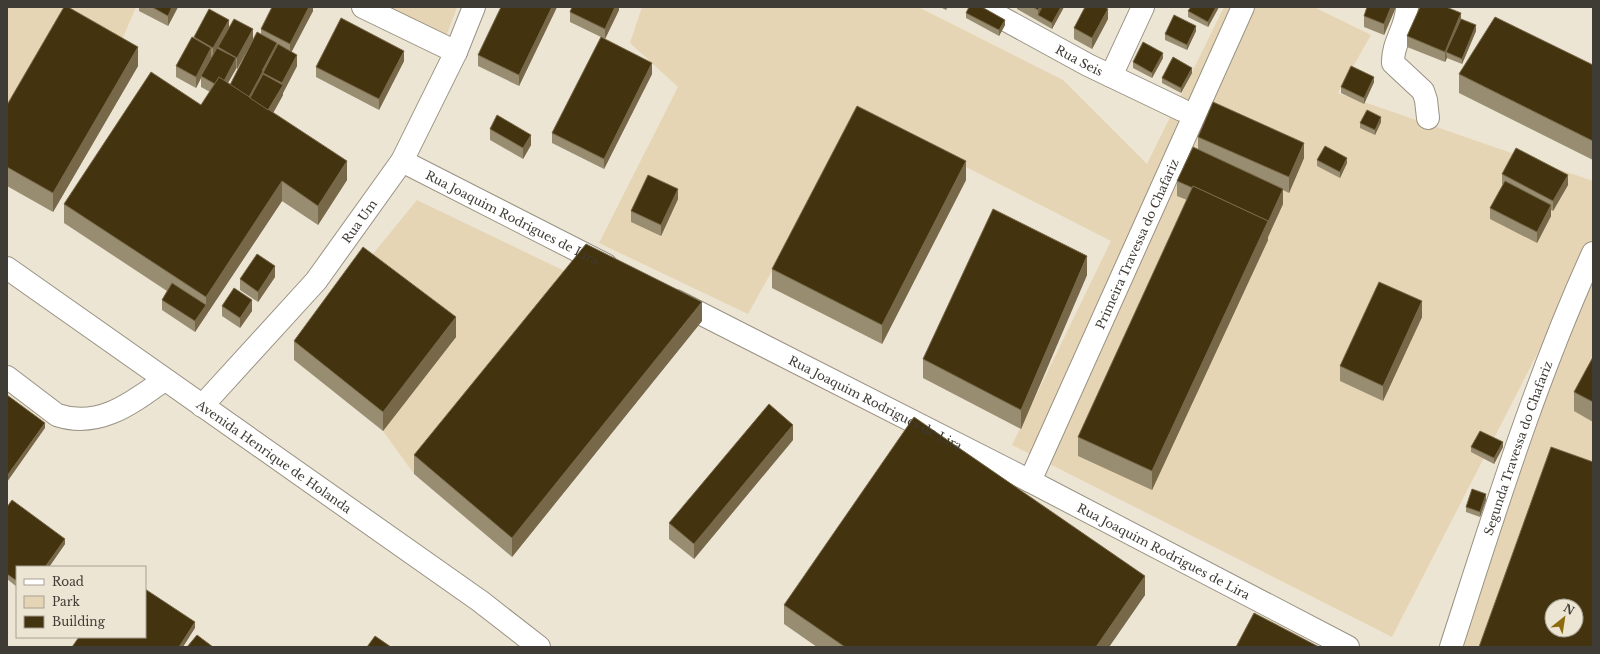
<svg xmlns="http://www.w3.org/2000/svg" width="1600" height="654" viewBox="0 0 1600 654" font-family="'Libre Baskerville',serif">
<rect width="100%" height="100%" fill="#ede5d4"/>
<!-- green -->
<g fill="#e6d5b4" fill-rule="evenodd">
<path d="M7 7H136L116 54 7 116Z"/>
<path d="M381 7H457L446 37Z"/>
<path d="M642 7H918L1063 80 1147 164 1224 7H1314L1371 35 1338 93 1593 181V245L1392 637 1012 445 1111 241 860 113 748 314 599 243 678 87 630 43Z"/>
<path d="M417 200 575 276 414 474 383 431 456 337 363 266Z"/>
<path d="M1593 257V647H1451ZM1552 606H1576V630H1552Z"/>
</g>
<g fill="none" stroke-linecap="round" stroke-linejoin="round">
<!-- minor casing -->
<g stroke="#999283" stroke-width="24">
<g id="minor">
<path d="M363 7 456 52"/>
<path id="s1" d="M982 7 1088 65 1111 76 1143 7"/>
<path d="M1407 7C1407 27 1392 43 1393 63L1423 91 1426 100 1428 118"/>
<path d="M1111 76 1182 110"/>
<path id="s2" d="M402 161 606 265"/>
<path id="s3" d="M676 301 1030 481 1348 647"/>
<path d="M7 377 57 415C99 429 132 403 164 380"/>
<path id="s4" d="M202 406 316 281 402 161 456 52 474 7"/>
<path id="s5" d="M1030 481 1243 7"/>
<path id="s6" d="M1451 647C1494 514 1535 380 1593 253"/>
</g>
</g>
<!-- major casing -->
<g stroke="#999283" stroke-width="24">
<g id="major">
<path id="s7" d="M7 268 480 601 539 647"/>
</g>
</g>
<!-- minor -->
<use href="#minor" stroke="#fff" stroke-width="22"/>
<!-- major -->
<use href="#major" stroke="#fff" stroke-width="22"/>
</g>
<!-- wall -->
<g fill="#988c71">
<path d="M139 7H178L168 26 139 11Z"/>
<path d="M313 7V11L291 52 297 66 283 93V95L273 113 347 180 318 225 282 201 195 332 162 310V300L167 291 64 223V204L201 105 210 92 201 87V78L196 88 176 77V66L194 38V37L229 27 253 40 237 69 236 68 228 83 230 85 261 34V29Z"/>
<path d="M557 7 519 86 478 66V55Z"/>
<path d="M619 7V10L605 39 652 74 604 169 552 143V133L601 37 570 22V12Z"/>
<path d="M940 7H948L946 10Z"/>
<path d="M1017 7H1064L1052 29 1017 9Z"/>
<path d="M1191 7H1219L1208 27 1188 17V11Z"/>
<path d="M1396 7 1384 35 1364 27V16Z"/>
<path d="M966 13 1005 25 999 36 966 18Z"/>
<path d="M1108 19 1092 49 1074 39V28Z"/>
<path d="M1461 19 1476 31 1462 64 1447 58 1445 62 1407 47V36Z"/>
<path d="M1196 31 1187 50 1165 40V34Z"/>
<path d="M1163 58 1152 78 1133 68V62Z"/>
<path d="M404 61 379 110 316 77V67Z"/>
<path d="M1593 65V160L1459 93V74Z"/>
<path d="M138 66 53 212 7 186V105Z"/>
<path d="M1192 73 1181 93 1162 83V78Z"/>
<path d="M1374 82 1364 104 1341 93V87Z"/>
<path d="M1381 122 1375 135 1360 128V123Z"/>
<path d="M490 129 531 145 523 159 490 140Z"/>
<path d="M1198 137 1304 158 1289 193 1283 190V204L1268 237V240L1152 490 1078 456V437L1187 200 1177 196V181L1198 150Z"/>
<path d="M1317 160 1347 163 1340 178 1317 166Z"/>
<path d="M1502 174 1568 185 1553 211 1551 210V216L1537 243 1490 219V208L1503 185 1502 184Z"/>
<path d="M966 180 882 344 772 288V269Z"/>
<path d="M678 199 661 236 631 222V211Z"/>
<path d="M1087 275 1021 429 923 378V359Z"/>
<path d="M275 277 258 302 240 290V279Z"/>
<path d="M222 306 252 311 240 328 222 316Z"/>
<path d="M1422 317 1383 401 1340 381V366Z"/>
<path d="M702 321 512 557 414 474V455Z"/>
<path d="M456 337 383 431 294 360V341Z"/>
<path d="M1593 357V422L1574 411V392Z"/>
<path d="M793 440 694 559 669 539V523Z"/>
<path d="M1471 447H1503L1494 464 1471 452Z"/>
<path d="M1486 500 1480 517 1466 512V507Z"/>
<path d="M7 507 65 544 49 567H17V587L7 579Z"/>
<path d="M1145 595 1109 647H817L784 624V605Z"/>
</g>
<!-- shaded-wall -->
<g fill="#766849">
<path d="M172 7H178L168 26V16Z"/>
<path d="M309 7H313V11L290 55V44Z"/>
<path d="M552 7H557L519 86V75Z"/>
<path d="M615 7H619V10L605 39V29Z"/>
<path d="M1039 7H1045L1038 15V10Z"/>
<path d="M1061 7H1064L1052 29V23Z"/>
<path d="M1216 7H1219L1208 27V22Z"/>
<path d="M1391 7H1396L1384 35V24Z"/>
<path d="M1108 9V19L1092 49V38Z"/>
<path d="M1461 13V24L1446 52 1447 58 1445 62V52Z"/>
<path d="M229 20V30L218 47V50L213 58V48Z"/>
<path d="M1005 20V25L999 36V30Z"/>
<path d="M1476 25V31L1462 64V59Z"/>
<path d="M1196 26V31L1187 50V45Z"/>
<path d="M253 29V40L237 69V58Z"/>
<path d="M277 43V54L263 73V83L250 104 247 100Z"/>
<path d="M138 47V66L53 212V193Z"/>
<path d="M211 48V59L201 76V78L196 88V77Z"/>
<path d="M404 51V61L379 110V99Z"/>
<path d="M1163 53V58L1152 78V73Z"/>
<path d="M297 55V66L283 93V95L267 124V113L282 86V83Z"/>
<path d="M236 58V69L220 97V87Z"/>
<path d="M652 63V74L604 169V159Z"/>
<path d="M1192 68V73L1181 93V88Z"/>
<path d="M1374 77V82L1364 104V98Z"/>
<path d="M1381 117V122L1375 135V130Z"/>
<path d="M531 135V145L523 159V148Z"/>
<path d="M1304 143V158L1289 193V177Z"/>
<path d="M1347 158V163L1340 178V172Z"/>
<path d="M347 161V180L318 225V206Z"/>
<path d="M966 161V180L882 344V325Z"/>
<path d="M1568 175V185L1553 211V201Z"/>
<path d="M282 181V201L195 332V321L206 305V297Z"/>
<path d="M678 189V199L661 236V225Z"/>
<path d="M1283 189V204L1268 237V240L1152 490V471L1268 221Z"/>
<path d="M1551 205V216L1537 243V232Z"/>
<path d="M1087 256V275L1021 429V410Z"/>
<path d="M275 266V277L258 302V292Z"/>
<path d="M252 300V311L240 328V318Z"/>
<path d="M1422 301V317L1383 401V386Z"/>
<path d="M702 302V321L512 557V538Z"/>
<path d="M456 317V337L383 431V412Z"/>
<path d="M45 423V428L7 482V476Z"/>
<path d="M793 425V440L694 559V544Z"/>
<path d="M1503 442V447L1494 464V458Z"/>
<path d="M1486 494V500L1480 517V512Z"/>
<path d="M65 539V544L49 567H45Z"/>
<path d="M1145 576V595L1109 647H1096Z"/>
<path d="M195 622V628L183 647H179Z"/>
</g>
<!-- building -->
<g fill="#43330e" stroke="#766849" fill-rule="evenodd">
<path d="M64 7H68L138 47 53 193 7 167V105Z"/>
<path d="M152 7H172L168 16Z"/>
<path d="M272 7H309L290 44 261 29Z"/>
<path d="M501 7H552L519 75 478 55Z"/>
<path d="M572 7H615L605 29 570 12Z"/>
<path d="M969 7H982L1005 20 999 30 966 13Z"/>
<path d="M1033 7H1039L1038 10Z"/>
<path d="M1042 7H1061L1052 23 1038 15Z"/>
<path d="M1085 7H1105L1108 9 1092 38 1074 28Z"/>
<path d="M1191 7H1216L1208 22 1188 11Z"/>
<path d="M1367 7H1391L1384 24 1364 16Z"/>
<path d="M1420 7H1446L1461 13 1445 52 1407 36Z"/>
<path d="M209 9 229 20 213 48 194 37Z"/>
<path d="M1174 15 1196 26 1187 45 1165 34Z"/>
<path d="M1495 17 1593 65V141L1459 74Z"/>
<path d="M341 18 404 51 379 99 316 67Z"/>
<path d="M234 19 253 29 237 58 218 47Z"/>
<path d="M1461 19 1476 25 1462 59 1446 52Z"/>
<path d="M257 32 277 43 262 71H263L249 97 230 85Z"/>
<path d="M192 37 211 48 196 77 176 66Z"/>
<path d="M601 37 652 63 604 159 552 133Z"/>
<path d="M1143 42 1163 53 1152 73 1133 62Z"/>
<path d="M278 44 297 55 282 83 263 73Z"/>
<path d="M217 48 236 58 224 81 219 77 215 84 201 76Z"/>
<path d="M1173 57 1192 68 1181 88 1162 78Z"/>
<path d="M1351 66 1374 77 1364 98 1341 87Z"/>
<path d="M151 72 201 105 219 77 347 161 318 206 282 181 206 297 64 204Z"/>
<path d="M263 74 283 85 268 110 250 98Z"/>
<path d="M1213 102 1304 143 1289 177 1198 137Z"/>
<path d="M857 106 966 161 882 325 772 269Z"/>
<path d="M1367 110 1381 117 1375 130 1360 123Z"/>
<path d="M497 115 531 135 523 148 490 129Z"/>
<path d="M1325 146 1347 158 1340 172 1317 160Z"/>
<path d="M1193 147 1283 189 1268 222V221L1193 186V188L1177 181Z"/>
<path d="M1516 148 1568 175 1553 201 1502 174Z"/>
<path d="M648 175 678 189 661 225 631 211Z"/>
<path d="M1505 181 1551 205 1537 232 1490 208Z"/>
<path d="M1193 186 1268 221 1152 471 1078 437Z"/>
<path d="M993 209 1087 256 1021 410 923 359Z"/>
<path d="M586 244 702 302 512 538 414 455Z"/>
<path d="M363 247 456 317 383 412 294 341Z"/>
<path d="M257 254 275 266 258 292 240 279Z"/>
<path d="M1379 282 1422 301 1383 386 1340 366Z"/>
<path d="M172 283 206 305 195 321 162 300Z"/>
<path d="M234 288 252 300 240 318 222 306Z"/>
<path d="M1593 357V402L1574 392Z"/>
<path d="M7 395 45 423 7 476Z"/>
<path d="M769 404 793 425 694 544 669 523Z"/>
<path d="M914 417 1145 576 1096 647H845L784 605Z"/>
<path d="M1480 431 1503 442 1494 458 1471 447Z"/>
<path d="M1551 447 1593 462V647H1479ZM1552 606H1576V630H1552Z"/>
<path d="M1472 489 1486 494 1480 512 1466 507Z"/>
<path d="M12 500 65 539 45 567H17V581L7 574V507Z"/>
<path d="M145 589 195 622 179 647H72L79 637H145Z"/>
<path d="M1254 613 1319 647H1236Z"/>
<path d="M197 635 213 647H187Z"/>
<path d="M375 636 391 647H367Z"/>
</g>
<g text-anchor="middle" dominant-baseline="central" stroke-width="4" stroke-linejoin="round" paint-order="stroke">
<!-- street labels -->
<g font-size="12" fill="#3f3c35" stroke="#ede5d4">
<text stroke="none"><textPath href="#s1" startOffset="111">Rua Seis</textPath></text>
<text stroke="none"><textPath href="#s2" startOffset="124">Rua Joaquim Rodrigues de Lira</textPath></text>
<text stroke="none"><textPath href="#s4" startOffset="243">Rua Um</textPath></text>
<text stroke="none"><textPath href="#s5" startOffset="260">Primeira Travessa do Chafariz</textPath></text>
<text stroke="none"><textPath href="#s3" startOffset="224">Rua Joaquim Rodrigues de Lira</textPath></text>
<text stroke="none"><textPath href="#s6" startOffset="210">Segunda Travessa do Chafariz</textPath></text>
<text stroke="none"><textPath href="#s7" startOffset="327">Avenida Henrique de Holanda</textPath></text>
<text stroke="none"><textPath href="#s3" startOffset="548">Rua Joaquim Rodrigues de Lira</textPath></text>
</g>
</g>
<!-- border -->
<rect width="1600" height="654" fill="none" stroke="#3f3c35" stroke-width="16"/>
<!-- legend -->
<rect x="16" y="566" width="130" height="72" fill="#ede5d4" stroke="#a7a194"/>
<rect x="24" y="579" width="20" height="6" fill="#ffffff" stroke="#a7a194"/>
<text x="52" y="586" font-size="12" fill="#3f3c35">Road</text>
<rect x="24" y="596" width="20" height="12" fill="#e6d5b4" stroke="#a7a194"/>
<text x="52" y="606" font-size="12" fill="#3f3c35">Park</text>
<rect x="24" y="616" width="20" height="12" fill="#43330e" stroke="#a7a194"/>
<text x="52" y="626" font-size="12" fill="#3f3c35">Building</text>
<!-- north arrow -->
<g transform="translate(1564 618) rotate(30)"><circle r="19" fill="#ede5d4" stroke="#a7a194"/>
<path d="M0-3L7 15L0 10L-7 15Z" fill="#8d6a0d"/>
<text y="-6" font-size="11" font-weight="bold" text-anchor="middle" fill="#3f3c35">N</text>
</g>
</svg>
